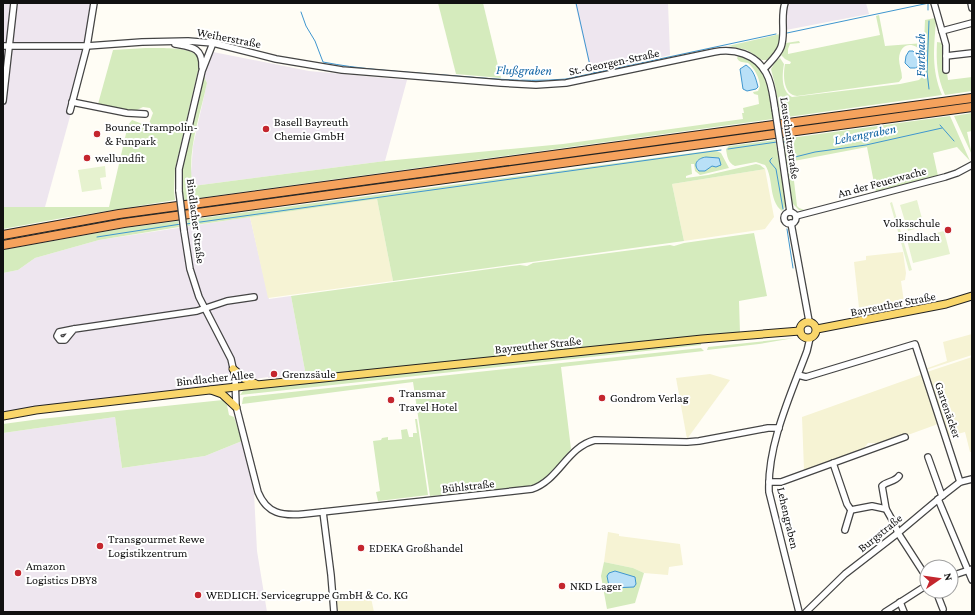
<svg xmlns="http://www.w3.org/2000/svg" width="975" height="615" viewBox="0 0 975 615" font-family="'Crimson Pro',serif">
<rect width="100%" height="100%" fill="#fffdf5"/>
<!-- industrial -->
<g fill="#eee6ef">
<path d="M3 3H92L74 102 45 207H3Z"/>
<path d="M575 3H668L670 55 591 73Z"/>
<path d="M790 3H866L869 14 786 30 787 10Z"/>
<path d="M213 52 309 71 407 80 385 161 193 186 191 173 193 146 207 83 205 79V71Z"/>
<path d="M250 217 269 299 291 296 306 376 268 378V377L255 379 245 376 227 377 225 383 217 385 59 404 3 412V273L18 270 35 258 99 240Z"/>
<path d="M115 417 122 468 205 456 242 441 254 493 257 551 267 612H3V433Z"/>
</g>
<!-- farmland -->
<g fill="#f6f3d4">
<path d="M765 169 774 217 765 229 684 241 672 184Z"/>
<path d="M377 199 393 281 268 298 250 217Z"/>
<path d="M903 252 906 273 905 280 901 281 905 309 860 317 854 262 866 260V256Z"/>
<path d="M972 334V355L926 370 925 369 947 361 943 342Z"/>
<path d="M972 357V452H970L965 432 946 437 927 372Z"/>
<path d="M710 374 730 380 687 439 676 378Z"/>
<path d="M920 375 923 376 939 422 938 424 905 436 882 443H868L864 448 858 451 804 470 802 417Z"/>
<path d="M608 532 619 534V536L680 544 683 565 669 567 668 575 644 573 633 568 604 562Z"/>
<path d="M371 598 374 612H338L337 601Z"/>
</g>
<!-- green -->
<g fill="#d5ebbd">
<path d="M438 3H483L501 78 456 74Z"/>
<path d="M879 15 885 46 924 43 925 20 935 18 936 20C934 48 931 69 942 95L781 118 775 85 771 69 775 62 780 58 784 64C782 75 781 91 792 97L900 84 919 80 921 78V74L917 71 922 68C931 46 900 34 899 59 899 65 902 71 902 78L899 82 797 96C783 95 783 75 785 64H790L791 62 785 59 781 55 786 43 799 41 800 43 790 44 788 49V54L880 35 876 16Z"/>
<path d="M780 34C780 45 775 53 767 60H762L747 50 728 46Z"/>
<path d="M937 42 943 43 948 80 972 77V91L945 95C937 76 936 63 937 42Z"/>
<path d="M146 48C157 48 187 47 195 54 199 57 199 62 199 66L175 169 174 191 175 200 57 219 3 229V207H109L128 125 132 120 148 126 153 113 150 108 143 107 135 111 98 104 113 50Z"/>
<path d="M739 55C768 61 770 97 773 119L184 200 182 188H181L182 170 205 71V79L207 83C200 116 186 153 193 186L385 161 563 144 743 119 742 113H744L743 108 759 104 758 95 754 94 753 92 758 91 760 86C759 77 755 69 748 63 744 62 739 63 737 58Z"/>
<path d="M972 113V131L967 132 972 155 954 116Z"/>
<path d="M950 116 970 161 957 147 933 153 938 176 876 193 867 147 794 161V181L797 206 799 208 807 211 799 210 792 203 783 139Z"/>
<path d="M775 140 777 150H778L786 206 782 211C768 200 774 178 765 165L756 162 735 166C728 163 727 156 726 149L729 146Z"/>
<path d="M715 150 721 153 729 168 700 175 695 171 694 164H691L692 174 686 176V178L708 175 756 164 760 165 765 169 672 184 684 241 393 281 377 199 188 226 187 220Z"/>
<path d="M178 221 179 227 99 240 35 258 18 270 3 273V250L125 228Z"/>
<path d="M754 233 767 296 739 301 740 333 306 376 291 296 520 265 527 266 533 263 670 245 674 246 684 243Z"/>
<path d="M794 338 759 344 707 350 708 347Z"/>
<path d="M701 342V345L240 395 243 391 248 389Z"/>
<path d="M701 348 704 351 561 367 571 449C560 462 547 483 529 486L430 496 413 382 242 404 243 398 244 397Z"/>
<path d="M223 400 227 405 229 415 234 417 242 441 205 456 122 468 115 417 3 433V424L40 419Z"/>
<path d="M415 419H417L428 495 378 501 376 492 380 491 373 441 381 440 382 438 388 437V440L402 439 401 430 407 429 409 437H413V433H417Z"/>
<path d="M604 562 633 568 644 573 635 603 607 609 601 576Z"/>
</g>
<!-- pitch -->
<g fill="#e6f2cf">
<path d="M105 166 106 177 100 178 102 189 82 192 78 170Z"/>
<path d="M917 200 924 226 908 231 900 205Z"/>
<path d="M892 202 912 270 909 271 890 203Z"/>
<path d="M944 231 950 254 913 263 907 240Z"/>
</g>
<!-- water -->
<g fill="#b9e0f7" stroke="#3f96cf">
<path d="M909 51H913L919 58 917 68H910L905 63 906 56Z"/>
<path d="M746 65C754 70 756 79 758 87L756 89 747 91 743 89 740 69Z"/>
<path d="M706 157 719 158 721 165 716 167 712 166 705 171H699C692 164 698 158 706 157Z"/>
<path d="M615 571 635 577 636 584 634 587 612 588 609 586 607 576 609 573Z"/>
</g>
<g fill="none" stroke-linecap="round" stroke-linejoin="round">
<!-- stream -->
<g stroke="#3f96cf" stroke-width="1">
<path d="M576 3 591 70 595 73"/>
<path d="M928 4V10"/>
<path d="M301 12 306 26 315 41 323 62C358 69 394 71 429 74 475 77 520 83 566 79L776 34"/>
<path d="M929 21 927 72 929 89"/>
<path d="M787 33 929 3"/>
<path d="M940 125 954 141"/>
<path d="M782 141 789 144 792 154 795 157 815 152 866 145 942 128"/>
<path d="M728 149 777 142"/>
<path d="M772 158 770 160V162L776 169 783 209"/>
<path d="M186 224 721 150"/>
<path d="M787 229 793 268"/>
<path d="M97 237 181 224"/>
</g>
<!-- minor casing -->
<g stroke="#444" stroke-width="8">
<g id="minor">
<path d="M934 3 946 45V70"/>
<path d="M971 3 972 8"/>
<path d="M942 31 972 23"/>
<path d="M175 44C191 47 203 47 202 67"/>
<path d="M3 46H87L142 42 188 41 213 43 276 59 342 70 501 83 536 85 566 83 714 52C734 48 756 54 766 73 772 83 773 97 775 109"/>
<path d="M946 56 972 53"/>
<path d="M764 69C770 62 778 55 781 47 786 33 780 18 785 3"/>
<path d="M3 101 14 3"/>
<path d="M72 102 127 113 145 114"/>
<path d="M70 111 87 46 94 3"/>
<path d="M781 149 790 212"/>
<path d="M179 191V169L202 71 213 43"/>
<circle cx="790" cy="218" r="6"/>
<path d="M796 216 945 177 957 173 972 165"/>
<path d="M791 223 809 321"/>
<path d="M184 231 190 269 199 297 231 359 235 377 236 406 258 492C267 514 282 516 304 514L532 489C559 480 567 447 595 440L687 442 699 441 768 428H779"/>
<path d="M74 329 65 340H60L57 336 59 332 74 329 197 311 227 301 254 297"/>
<path d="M798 375 806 377 915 344 960 482"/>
<path d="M928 457 942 496"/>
<path d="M833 463 847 504 851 510 872 506 886 509 895 525 898 533 927 578"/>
<path d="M769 482H781L905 437"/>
<path d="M938 499 972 580"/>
<path d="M886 509 882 486C887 481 895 482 899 476"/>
<path d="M323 512 331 575 334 612"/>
<path d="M845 530 851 510"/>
<path d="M951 576 972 569"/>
<path d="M936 591 943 609"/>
<path d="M900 602 904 612"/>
<path d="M799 612 769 492C767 445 791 394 807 351L810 338"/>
<path d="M806 612 845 574 898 533 942 496 960 482 972 479"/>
<path d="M885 612 927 585"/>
</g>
</g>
<!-- major casing -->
<g stroke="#222" stroke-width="9">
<g id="major">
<circle cx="808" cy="330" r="8"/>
<path d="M817 329 946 304 972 296"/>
<path d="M233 369 245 379 256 384"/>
<path d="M211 390 222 394 236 407"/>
<path d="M3 416 36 410 227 388 702 339 800 331"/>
</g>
</g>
<!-- highway casing -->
<g stroke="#222" stroke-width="10">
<g id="highway">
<path d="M3 235 119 214 972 98"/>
<path d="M3 245 124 223 972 107"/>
</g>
</g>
<!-- minor -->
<use href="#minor" stroke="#fff" stroke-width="5.5"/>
<!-- major -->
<use href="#major" stroke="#f9d66b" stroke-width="7"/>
<!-- highway -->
<use href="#highway" stroke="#f5a25d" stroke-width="8"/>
<!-- minor-bridge casing -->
<g stroke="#444" stroke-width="8" stroke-linecap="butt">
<g id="minor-bridge">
<path d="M775 109 781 149"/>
<path d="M179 191 184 231"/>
</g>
</g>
<!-- minor-bridge -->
<use href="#minor-bridge" stroke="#fff" stroke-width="5.5"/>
</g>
<!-- markers -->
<g fill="#c4262e" stroke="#fff" stroke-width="1.5">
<circle cx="266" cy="129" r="4"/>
<circle cx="97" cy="134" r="4"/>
<circle cx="87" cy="158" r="4"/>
<circle cx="948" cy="230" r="4"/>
<circle cx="274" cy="374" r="4"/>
<circle cx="602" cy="398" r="4"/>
<circle cx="391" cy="400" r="4"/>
<circle cx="100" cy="546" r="4"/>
<circle cx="361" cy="548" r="4"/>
<circle cx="18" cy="573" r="4"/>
<circle cx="562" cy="586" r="4"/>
<circle cx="198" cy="595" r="4"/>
</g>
<g text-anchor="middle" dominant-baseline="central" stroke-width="4" stroke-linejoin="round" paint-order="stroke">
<!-- street labels -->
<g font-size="12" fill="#111" stroke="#fff">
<text transform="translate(229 38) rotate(11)">Weiherstraße</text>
<text transform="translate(614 62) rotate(-12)">St.-Georgen-Straße</text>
<text transform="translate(790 138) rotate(82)">Leuschnitzstraße</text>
<text transform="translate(882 182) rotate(-15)">An der Feuerwache</text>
<text transform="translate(196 221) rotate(83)">Bindlacher Straße</text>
<text transform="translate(893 304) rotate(-11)">Bayreuther Straße</text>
<text transform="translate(538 345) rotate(-6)">Bayreuther Straße</text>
<text transform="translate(215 378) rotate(-6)">Bindlacher Allee</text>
<text transform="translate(948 410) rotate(71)">Gartenäcker</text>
<text transform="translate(468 486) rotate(-6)">Bühlstraße</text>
<text transform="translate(788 518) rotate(77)">Lehengraben</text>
<text transform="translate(880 533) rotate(-39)">Burgstraße</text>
</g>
<!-- poi labels -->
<g font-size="12" fill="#111" stroke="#fff" text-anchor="start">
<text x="274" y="122">Basell Bayreuth<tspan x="274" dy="14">Chemie GmbH</tspan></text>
<text x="105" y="127">Bounce Trampolin-<tspan x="105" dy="14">&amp; Funpark</tspan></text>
<text x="95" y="158">wellundfit</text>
<text x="940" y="223" text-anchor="end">Volksschule<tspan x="940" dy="14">Bindlach</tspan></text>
<text x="282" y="374">Grenzsäule</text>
<text x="399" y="393">Transmar<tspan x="399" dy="14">Travel Hotel</tspan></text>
<text x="610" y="398">Gondrom Verlag</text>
<text x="108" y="539">Transgourmet Rewe<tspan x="108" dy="14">Logistikzentrum</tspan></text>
<text x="369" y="548">EDEKA Großhandel</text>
<text x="26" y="566">Amazon<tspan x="26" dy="14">Logistics DBY8</tspan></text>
<text x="570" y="586">NKD Lager</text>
<text x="206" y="595">WEDLICH. Servicegruppe GmbH &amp; Co. KG</text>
</g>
<!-- water labels -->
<g font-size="13" font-style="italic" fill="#1768a6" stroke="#fff">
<text transform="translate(920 55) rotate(-90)">Furtbach</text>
<text transform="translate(524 70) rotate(1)">Flußgraben</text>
<text transform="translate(865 134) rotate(-11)">Lehengraben</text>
</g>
</g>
<!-- border -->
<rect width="975" height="615" fill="none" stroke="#111111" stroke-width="8"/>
<!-- north arrow -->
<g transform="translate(939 579) rotate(77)"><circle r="19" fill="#ffffff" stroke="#a0a0a0"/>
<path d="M0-3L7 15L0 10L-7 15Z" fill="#c4262e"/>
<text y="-6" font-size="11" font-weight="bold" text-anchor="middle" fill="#111111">N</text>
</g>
</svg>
